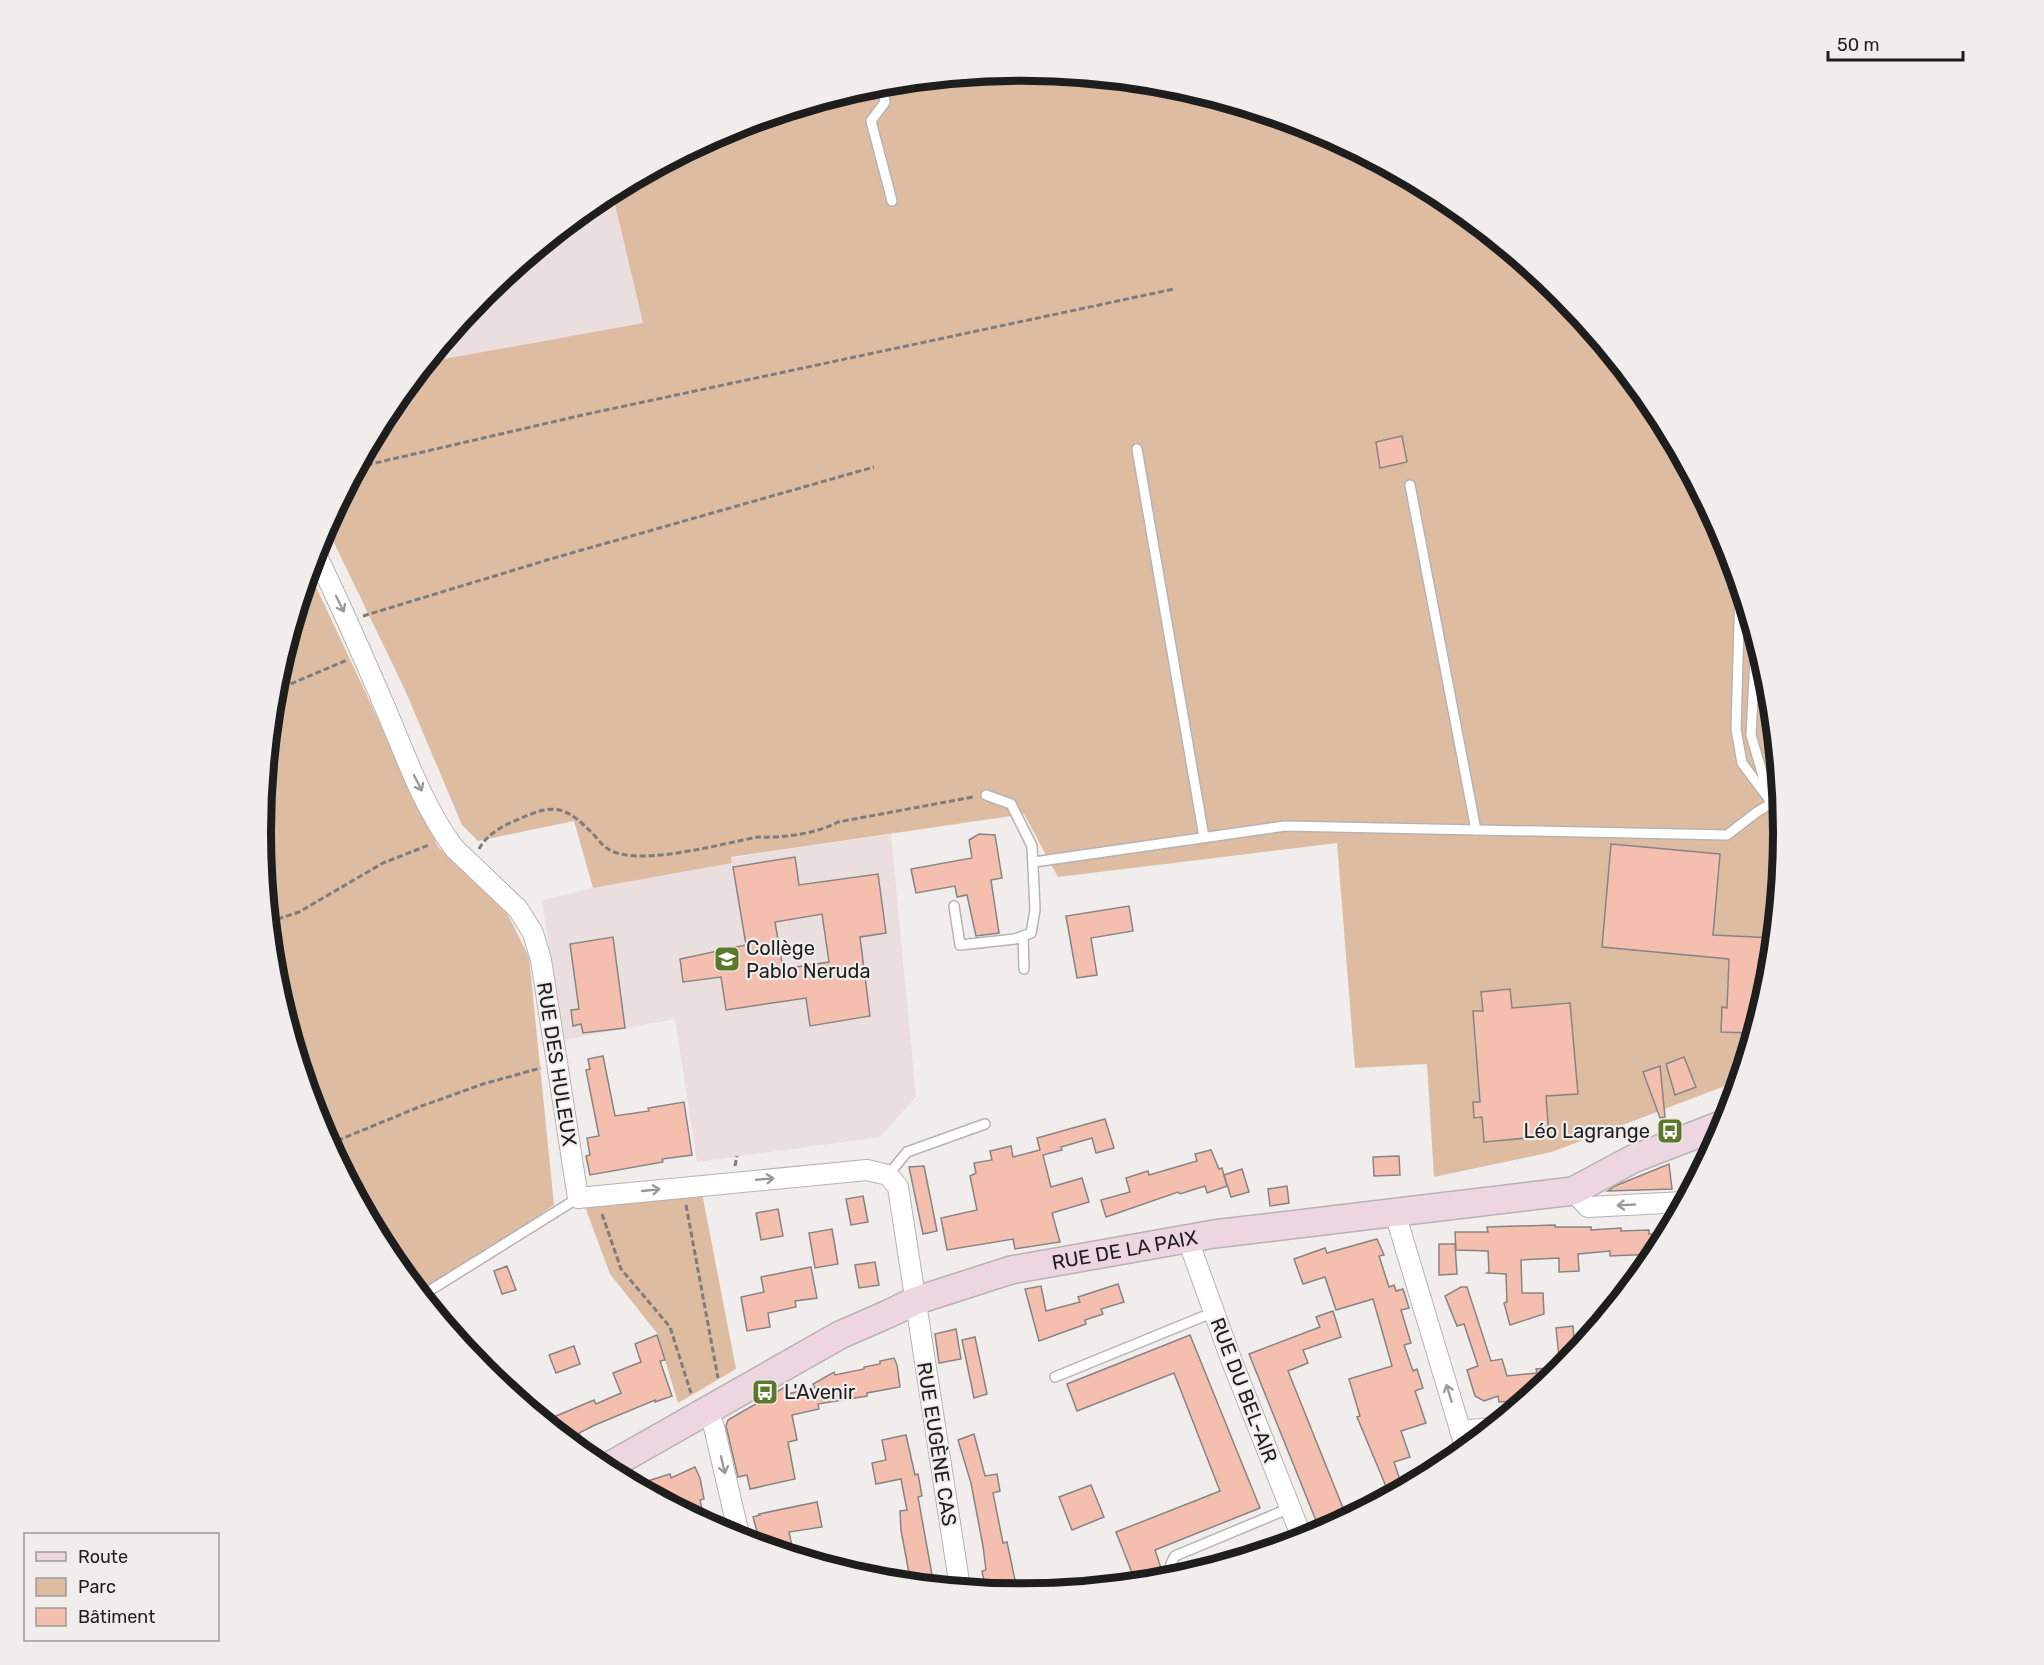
<svg xmlns="http://www.w3.org/2000/svg" width="2044" height="1665" viewBox="0 0 2044 1665" font-family="Rubik,sans-serif">
<rect width="100%" height="100%" fill="#f1eded"/>
<!-- built -->
<g fill="#ebdedf">
<path d="M612 192 643 323 427 362 483 293 599 199Z"/>
<path d="M891 834 916 1097 880 1137 697 1162 675 1019 563 1040 542 900 593 888 731 863 730 858Z"/>
</g>
<!-- green -->
<g fill="#debca2">
<path d="M1022 71 1171 85 1314 129 1446 199 1561 294 1656 409 1726 541 1769 684 1784 833 1769 981 1735 1093 1734 1094 1730 1084 1552 1152 1434 1177 1427 1064 1355 1068 1337 843 1058 877 1024 814 731 857 732 863 593 888 574 821 478 841 462 825 405 690 326 526 389 409 427 362 643 323 612 192 731 128 874 85Z"/>
<path d="M309 572 438 847 505 909 529 957 554 1205 422 1296 388 1256 318 1124 275 981 260 832 275 684Z"/>
<path d="M702 1193 736 1369 678 1403 657 1333 610 1274 584 1204Z"/>
</g>
<!-- building -->
<g fill="#f5bfaf" stroke="#878483" stroke-width="1.5" fill-rule="evenodd">
<path d="M1402 436 1407 462 1380 468 1376 442Z"/>
<path d="M979 834 995 835 1002 878 991 880 999 933 976 936 967 895 957 897 955 886 916 893 911 869 972 858 969 840Z"/>
<path d="M1611 844 1720 854 1713 935 1774 938 1769 981 1754 1033 1721 1032 1722 1007 1727 1008 1729 959 1602 947Z"/>
<path d="M795 857 799 885 878 874 886 933 860 937 870 1016 810 1026 806 998 726 1010 721 977 683 982 680 959 746 945 733 867ZM822 914 829 962 783 969 775 922Z"/>
<path d="M1129 906 1133 931 1091 938 1097 975 1077 978 1066 916Z"/>
<path d="M613 937 625 1028 583 1033 581 1024 573 1026 571 1010 579 1009 570 944Z"/>
<path d="M1510 989 1512 1008 1570 1003 1578 1094 1546 1096 1549 1136 1484 1142 1482 1117 1474 1118 1473 1102H1480L1473 1011H1483L1481 992Z"/>
<path d="M603 1056 615 1116 649 1111 648 1108 684 1102 692 1155 662 1159 663 1162 590 1175 586 1156 590 1155 587 1138 599 1136 586 1070 590 1069 588 1059Z"/>
<path d="M1684 1057 1696 1087 1675 1095 1666 1064Z"/>
<path d="M1660 1066 1665 1117 1660 1118 1643 1072Z"/>
<path d="M1105 1119 1114 1148 1096 1153 1092 1138 1061 1147 1062 1150 1043 1155 1051 1187 1082 1178 1089 1202 1052 1213 1060 1242 1015 1249 1013 1239 947 1250 941 1218 977 1210 970 1176 976 1173 974 1163 992 1160 990 1151 1011 1146 1013 1157 1040 1150 1037 1138Z"/>
<path d="M1211 1150 1219 1169 1222 1168 1227 1186 1207 1193 1205 1186 1180 1194 1178 1192 1106 1217 1101 1200 1130 1192 1126 1178 1148 1171 1149 1175 1197 1161 1195 1154Z"/>
<path d="M1399 1156 1400 1175 1374 1176 1373 1157Z"/>
<path d="M1669 1164 1672 1189 1608 1191 1615 1186Z"/>
<path d="M924 1166 937 1231 923 1234 909 1167Z"/>
<path d="M1242 1169 1249 1192 1231 1197 1224 1175Z"/>
<path d="M1287 1186 1289 1203 1270 1206 1268 1189Z"/>
<path d="M863 1196 868 1222 851 1225 846 1199Z"/>
<path d="M778 1209 783 1236 761 1240 756 1213Z"/>
<path d="M1555 1225V1227H1591V1230L1621 1228V1231L1649 1230V1234H1667L1657 1254 1610 1256V1251L1578 1254 1579 1271 1559 1272V1258L1521 1260 1522 1293H1543L1544 1314 1510 1325 1504 1303 1507 1302 1506 1274 1487 1273 1489 1272 1488 1251 1456 1250 1455 1232H1488L1487 1227Z"/>
<path d="M832 1229 838 1264 815 1268 809 1233Z"/>
<path d="M1377 1239 1384 1255 1379 1256 1389 1287 1394 1285 1396 1291 1403 1289 1409 1308 1401 1310 1411 1343 1404 1345 1413 1371 1417 1369 1423 1388 1415 1391 1426 1423 1401 1431 1410 1457 1394 1462 1403 1489 1390 1496 1357 1417 1360 1416 1349 1379 1392 1366 1373 1299 1336 1310 1325 1277 1303 1284 1294 1259 1325 1248 1327 1253Z"/>
<path d="M1439 1244H1455L1457 1274 1439 1275Z"/>
<path d="M875 1262 879 1285 859 1288 855 1265Z"/>
<path d="M507 1266 516 1290 502 1294 494 1271Z"/>
<path d="M811 1267 817 1298 795 1301 796 1307 768 1313 770 1327 747 1331 741 1297 764 1292 761 1277Z"/>
<path d="M1118 1284 1124 1302 1101 1309 1103 1314 1085 1320 1086 1324 1039 1341 1025 1289 1041 1286 1046 1311 1080 1302 1078 1297Z"/>
<path d="M1461 1287H1467L1491 1361 1502 1359 1507 1376 1537 1373 1536 1369 1560 1367 1556 1328 1573 1326 1575 1354 1561 1372 1526 1400 1499 1402 1498 1396 1484 1401 1475 1396 1467 1370 1478 1366 1464 1324 1457 1326 1445 1296Z"/>
<path d="M1333 1311 1341 1337 1303 1350 1308 1363 1288 1371 1347 1518 1321 1533 1249 1354 1320 1327 1316 1317Z"/>
<path d="M956 1329 961 1359 939 1363 935 1334Z"/>
<path d="M657 1335 665 1360 660 1361 672 1396 655 1402V1400L595 1425 579 1433 580 1435 567 1440 553 1428 549 1419 594 1400 596 1404 621 1393 613 1373 641 1362 635 1344Z"/>
<path d="M1190 1335 1260 1508 1155 1550 1165 1580 1136 1583 1116 1532 1220 1491 1174 1373 1077 1411 1067 1384Z"/>
<path d="M975 1337 987 1394 974 1398 962 1340Z"/>
<path d="M574 1346 580 1364 556 1373 549 1355Z"/>
<path d="M894 1358 897 1365 900 1387 867 1393V1396L818 1404 819 1409 792 1415 797 1440 788 1442 795 1479 750 1489 747 1475 738 1477 726 1426 728 1420 785 1387 787 1394 815 1388 813 1384 834 1372 835 1375 864 1369V1367L880 1364V1361Z"/>
<path d="M974 1434 985 1476 997 1474 1000 1491 993 1493 1003 1543 1007 1542 1018 1594 986 1591 982 1571 986 1570 983 1546 971 1483 958 1440Z"/>
<path d="M906 1435 915 1475 918 1474 922 1496 918 1497 934 1586 911 1584 901 1530 900 1511 907 1510 901 1479 876 1484 872 1463 886 1460 882 1440Z"/>
<path d="M695 1467 700 1478 704 1499 700 1500 705 1523 635 1485 670 1474 671 1478Z"/>
<path d="M1091 1485 1104 1517 1072 1530 1059 1497Z"/>
<path d="M817 1502 822 1527 789 1532 794 1556 767 1547 765 1541 760 1542 753 1517 760 1515 759 1514Z"/>
</g>
<g fill="none" stroke-linecap="round" stroke-linejoin="round">
<!-- lane casing -->
<g stroke="#b7b3b3" stroke-width="12">
<g id="lane">
<path d="M882 84 885 102 871 121 892 201"/>
<path d="M1137 449 1204 837"/>
<path d="M1410 485 1476 830"/>
<path d="M1740 589 1736 729 1742 763 1772 803 1782 810"/>
<path d="M1756 639 1751 735 1768 793"/>
<path d="M1034 862 1285 826 1727 835 1757 812 1772 803"/>
<path d="M954 906 960 945 1015 939 1031 933 1035 910 1032 846 1011 804 986 795"/>
<path d="M1023 936 1024 969"/>
<path d="M888 1175 907 1152 985 1124"/>
<path d="M421 1296 578 1198"/>
<path d="M1055 1377 1214 1312"/>
<path d="M1172 1580C1168 1570 1170 1564 1175 1556L1290 1508"/>
</g>
</g>
<!-- street casing -->
<g stroke="#b7b3b3" stroke-width="22">
<g id="street">
<path d="M315 552C340 604 364 658 387 712 406 757 424 808 454 848L518 909 533 933 541 960 578 1198 867 1170 888 1175 898 1187 960 1588"/>
<path d="M1573 1191 1588 1207 1684 1202"/>
<path d="M1395 1213 1466 1449"/>
<path d="M1188 1240 1231 1359 1303 1540"/>
<path d="M707 1409 714 1427 740 1539"/>
<path d="M1460 1431 1491 1428"/>
</g>
</g>
<!-- secondary casing -->
<g stroke="#b7b3b3" stroke-width="30">
<g id="secondary">
<path id="s1" d="M604 1469 840 1335 888 1314 915 1301 1011 1270 1214 1234 1573 1191 1633 1159 1726 1123"/>
</g>
</g>
<!-- path -->
<g stroke="#7f7c7c" stroke-width="3" stroke-dasharray="6 3" stroke-linecap="butt">
<path d="M358 467 587 414 1174 289"/>
<path d="M363 616 547 560 874 467"/>
<path d="M274 691 347 660"/>
<path d="M479 849C487 834 504 825 519 819 556 802 567 807 595 836 602 845 609 852 621 854 656 862 721 844 758 837 783 838 816 834 838 822L973 797"/>
<path d="M269 922 299 912 383 863 429 845"/>
<path d="M329 1144 419 1107 483 1084 541 1068"/>
<path d="M735 1166 737 1156"/>
<path d="M686 1205 718 1378"/>
<path d="M602 1214 621 1269 670 1327 691 1393"/>
</g>
<!-- lane -->
<use href="#lane" stroke="#fff" stroke-width="9"/>
<!-- street -->
<use href="#street" stroke="#fff" stroke-width="20"/>
<!-- secondary -->
<use href="#secondary" stroke="#eed6e1" stroke-width="27"/>
</g>
<!-- one-way arrows -->
<defs><path id="oneway-shaft" d="M-6 0H5M1.5-3L5.5 0L1.5 3" fill="none" stroke-width="1.6" stroke-linecap="round" stroke-linejoin="round" transform="scale(1.5)"/></defs>
<g stroke="#9a9a9a">
<use href="#oneway-shaft" transform="translate(340 604) rotate(64)"/>
<use href="#oneway-shaft" transform="translate(418 783) rotate(63)"/>
<use href="#oneway-shaft" transform="translate(765 1179) rotate(-5)"/>
<use href="#oneway-shaft" transform="translate(651 1190) rotate(-6)"/>
<use href="#oneway-shaft" transform="translate(1626 1205) rotate(177)"/>
<use href="#oneway-shaft" transform="translate(1449 1393) rotate(-107)"/>
<use href="#oneway-shaft" transform="translate(723 1465) rotate(77)"/>
</g>
<!-- icons -->
<defs>
<g id="school-square" transform="scale(1.35)"><rect x="-9" y="-9" width="18" height="18" rx="4" fill="#5b782d" stroke="#f1eded"/><path d="M0-5L7-2L0 1L-7-2ZM-4 1L0 2.5L4 1V4Q0 6-4 4Z" fill="#fff"/></g>
<g id="bus-square" transform="scale(1.35)"><rect x="-9" y="-9" width="18" height="18" rx="4" fill="#5b782d" stroke="#f1eded"/><path d="M-5-6H5V4H4V6H2V4H-2V6H-4V4H-5ZM-3.5-4V0h7V-4ZM-3.5 1.2v1.5H-2V1.2ZM2 1.2v1.5H3.5V1.2Z" fill="#fff"/></g>
</defs>
<g fill-rule="evenodd">
<use href="#school-square" x="727" y="959"/>
<use href="#bus-square" x="1670" y="1131"/>
<use href="#bus-square" x="765" y="1392"/>
</g>
<g text-anchor="middle" dominant-baseline="central" stroke-width="4.5" stroke-linejoin="round" paint-order="stroke">
<!-- poi labels -->
<g font-size="20" fill="#1f1e1e" stroke="#f1eded" text-anchor="start">
<text x="746" y="948">Collège<tspan x="746" dy="23">Pablo Neruda</tspan></text>
<text x="1650" y="1131" text-anchor="end">Léo Lagrange</text>
<text x="784" y="1392">L'Avenir</text>
</g>
<!-- street labels -->
<g font-size="20" fill="#1f1e1e" stroke="#f1eded">
<text transform="translate(557 1064) rotate(81)">RUE DES HULEUX</text>
<text stroke="none"><textPath href="#s1" startOffset="570">RUE DE LA PAIX</textPath></text>
<text transform="translate(1244 1390) rotate(69)">RUE DU BEL-AIR</text>
<text transform="translate(937 1444) rotate(81)">RUE EUGÈNE CAS</text>
</g>
</g>
<!-- crop -->
<path d="M0 0H2044V1665H0ZM271 832a751 751 0 1 1 1502 0a751 751 0 1 1-1502 0Z" fill="#f1eded" fill-rule="evenodd"/>
<path fill="none" stroke="#1f1e1e" stroke-width="8" d="M271 832a751 751 0 1 1 1502 0a751 751 0 1 1-1502 0Z"/>
<!-- legend -->
<rect x="24" y="1533" width="195" height="108" fill="#f1eded" stroke="#9d9a9a" stroke-width="1.5"/>
<rect x="36" y="1552" width="30" height="9" fill="#eed6e1" stroke="#9d9a9a" stroke-width="1.5"/>
<text x="78" y="1563" font-size="18" fill="#1f1e1e">Route</text>
<rect x="36" y="1578" width="30" height="18" fill="#debca2" stroke="#9d9a9a" stroke-width="1.5"/>
<text x="78" y="1593" font-size="18" fill="#1f1e1e">Parc</text>
<rect x="36" y="1608" width="30" height="18" fill="#f5bfaf" stroke="#9d9a9a" stroke-width="1.5"/>
<text x="78" y="1623" font-size="18" fill="#1f1e1e">Bâtiment</text>
<!-- scale -->
<path d="M1828 51v9h135v-9" fill="none" stroke="#1f1e1e" stroke-width="3"/>
<text x="1837" y="51" font-size="18" fill="#1f1e1e" stroke="#f1eded" stroke-width="4.5" paint-order="stroke">50 m</text>
</svg>
